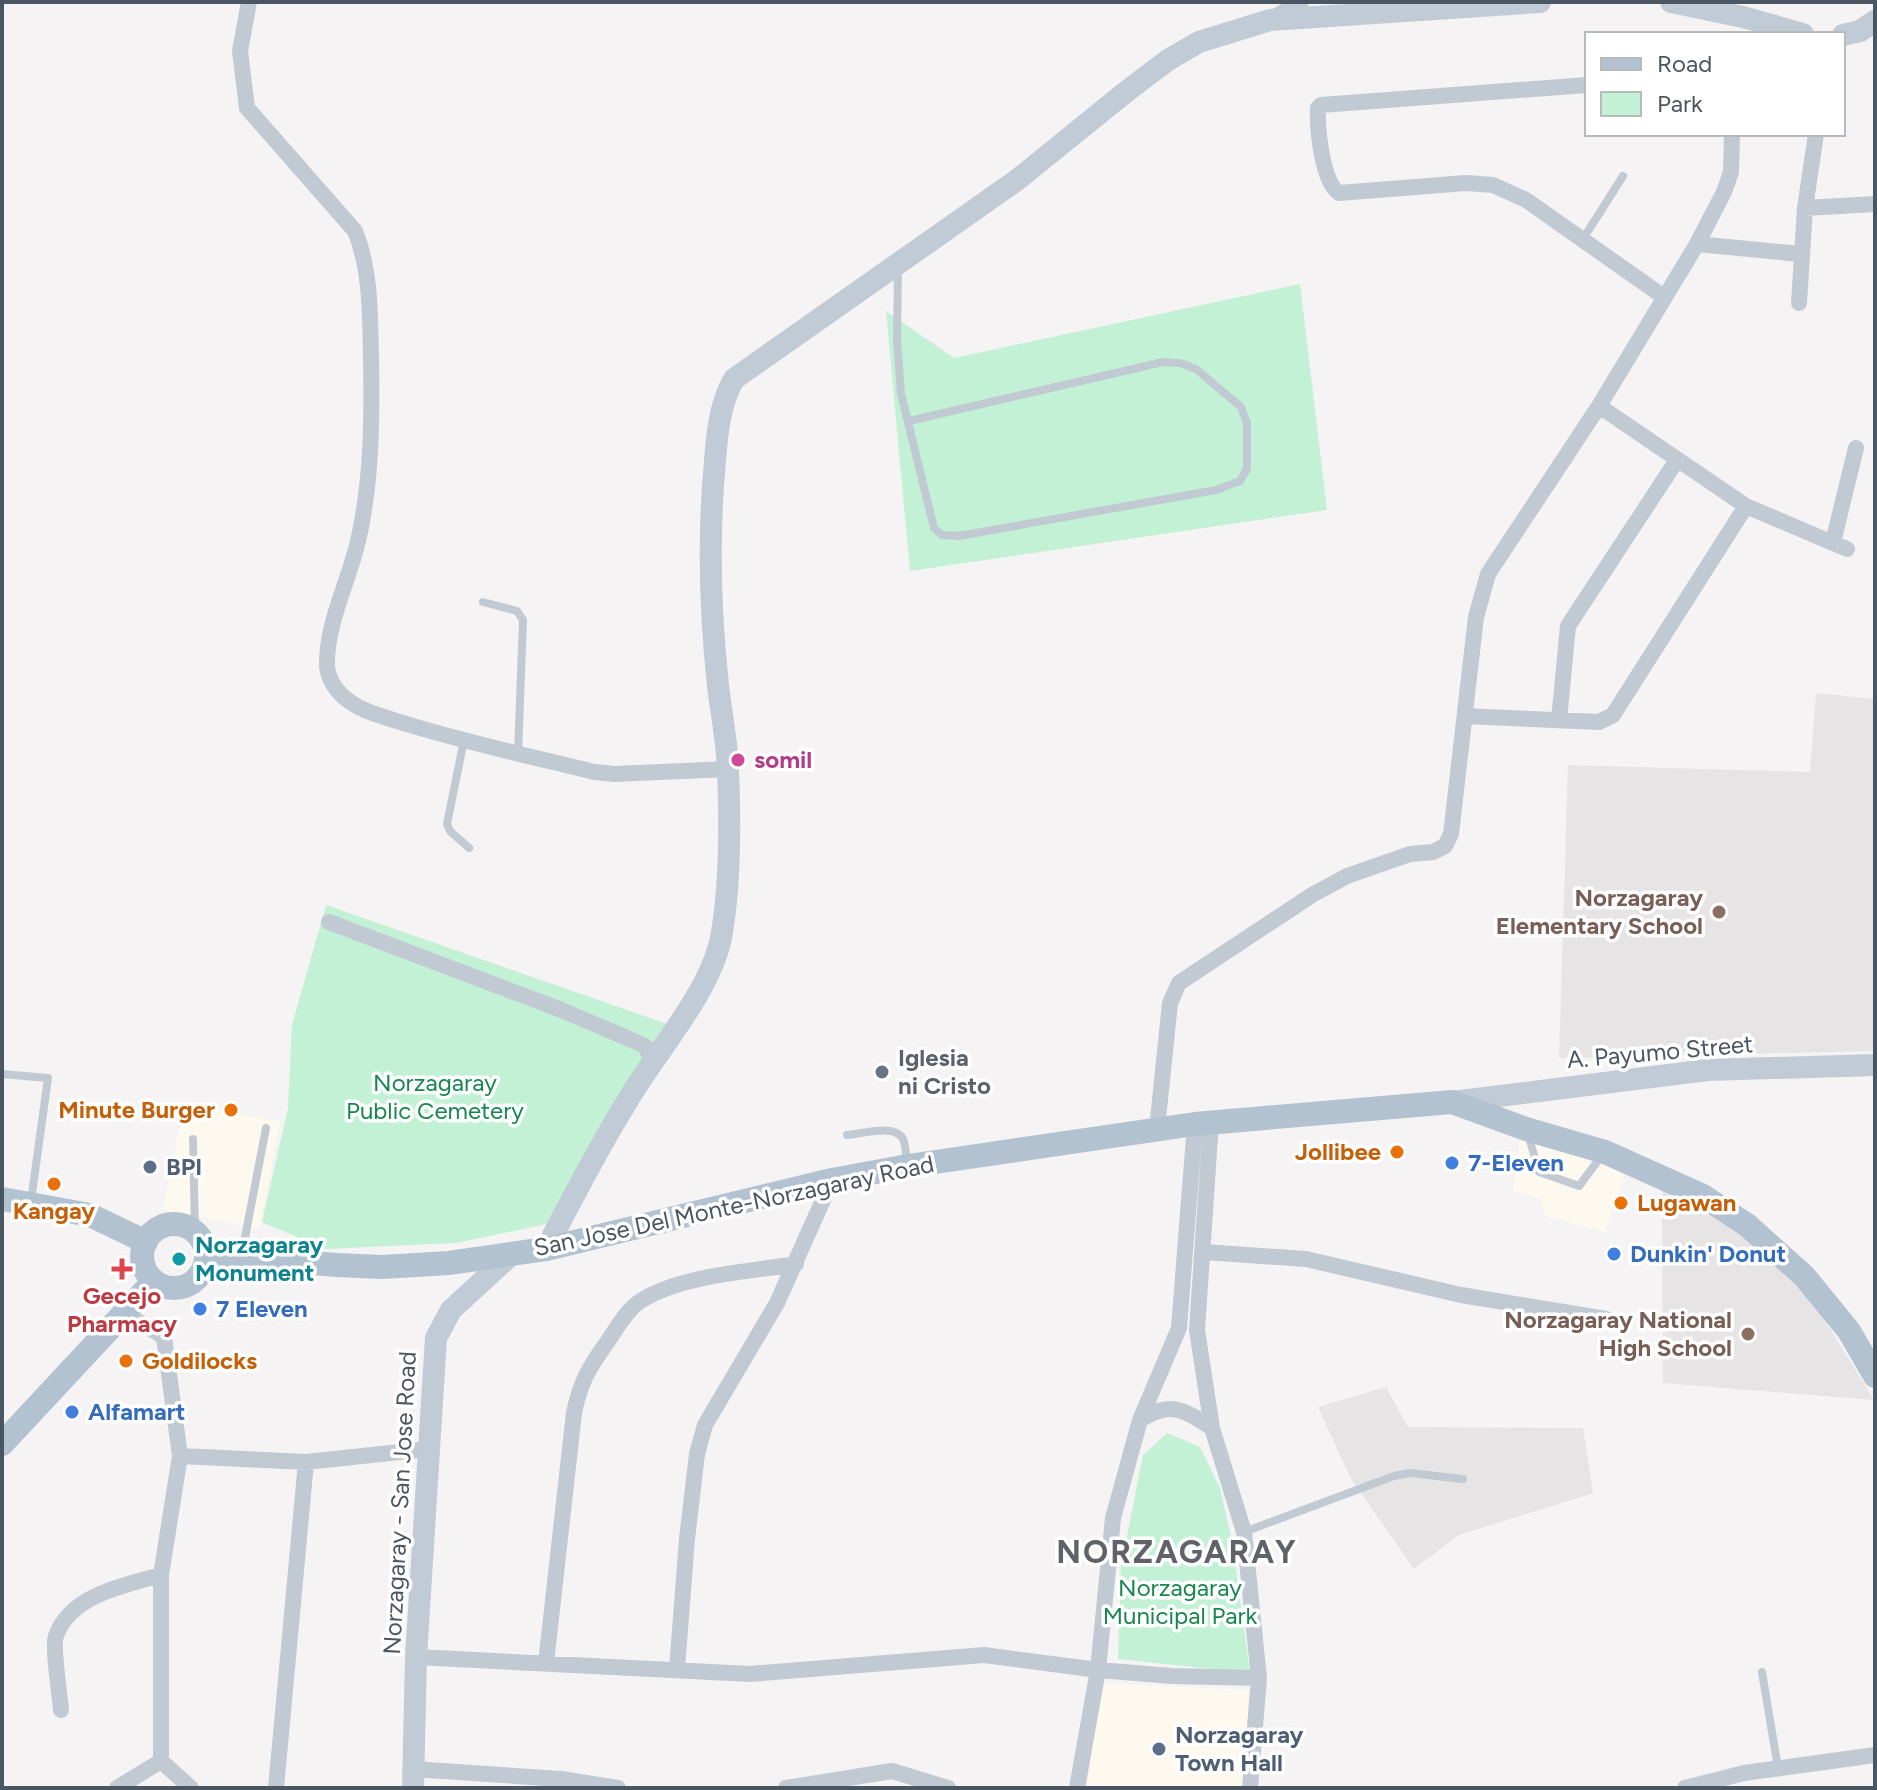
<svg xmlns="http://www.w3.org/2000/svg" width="1877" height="1790" font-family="Figtree,sans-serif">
<rect width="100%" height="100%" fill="#f5f3f3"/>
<path fill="#fdf9ef" d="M 184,1103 L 280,1122 L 259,1229 L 163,1210 Z
M 1521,1137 L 1627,1168 L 1605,1232 L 1546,1216 L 1540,1198 L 1512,1192 Z
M 1100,1683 L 1249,1690 L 1245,1788 L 1087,1788 Z"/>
<path fill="#e6e4e5" d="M 1816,693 L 1875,699 L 1875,1051 L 1559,1058 L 1568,765 L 1810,772 Z
M 1662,1190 L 1718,1209 L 1803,1285 L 1874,1400 L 1663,1383 Z
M 1386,1387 L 1408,1427 L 1583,1428 L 1593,1493 L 1459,1535 L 1414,1569 L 1351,1479 L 1318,1407 Z"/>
<path fill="#c3f1d5" d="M 1300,284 L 1327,510 L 910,571 L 886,311 L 954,358 Z
M 326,905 L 673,1026 L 552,1223 L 456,1243 L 325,1249 L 262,1222 L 288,1108 L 292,1025 Z
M 1167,1433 L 1200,1447 L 1220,1488 L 1233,1546 L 1250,1673 L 1118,1659 L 1121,1567 L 1143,1455 Z"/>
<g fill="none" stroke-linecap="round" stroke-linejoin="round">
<path stroke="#c1cad2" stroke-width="8" d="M 1583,239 L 1623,176
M 898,266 L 897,339 L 901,394 L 934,528 L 942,535 L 959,536 L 1216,490 L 1240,481 L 1247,469 L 1247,423 L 1241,407 L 1196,369 L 1180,363 L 1163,362 L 909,421
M 483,602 L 517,611 L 523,620 L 518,754
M 464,740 L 447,824 L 450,831 L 469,848
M 2,1074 L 48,1078 L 31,1201
M 1528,1134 L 1539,1172 L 1579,1186 L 1603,1154
M 847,1135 C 861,1134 895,1123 903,1139 C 906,1145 906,1157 907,1165
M 193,1139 L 195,1232
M 242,1253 L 266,1128
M 1244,1532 L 1394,1476 L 1410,1473 L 1463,1479
M 1762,1672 L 1778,1768"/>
<path stroke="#c1cad2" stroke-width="16" d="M 249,2 L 240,51 L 247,108 L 355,231 C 371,270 370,316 371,357 C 372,416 372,474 360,532 C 352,575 328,617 327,661 C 326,675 334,689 345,698 C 360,711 382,716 400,722 C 464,742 529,756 594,772 L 615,774 L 728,769
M 1275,17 L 1301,2
M 1587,85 L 1321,105 L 1318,108 C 1317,128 1322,182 1339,193 L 1466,183 L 1493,185 L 1526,200 L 1664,297
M 1805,208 L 1875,204
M 1697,244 L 1800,254
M 1799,303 L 1805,208 L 1816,134
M 1599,406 L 1746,506 L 1847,549
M 1833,542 L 1856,448
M 1465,716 L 1599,722 L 1613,715 L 1746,506
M 1559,720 L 1568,626 L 1677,460
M 329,922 L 559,1009 L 641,1044 L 646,1047 L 652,1063
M 1211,1122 L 1197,1330 L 1212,1428 L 1244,1532 L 1259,1678 L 1250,1788
M 1157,1129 L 1170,1003 L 1179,983 L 1312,895 L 1347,876 L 1410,854 L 1433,852 L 1445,846 L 1451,834 L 1476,617 L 1488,574 L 1599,406 L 1697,244 L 1724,192 L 1731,172 L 1732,134
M 1204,1252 L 1306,1259 L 1461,1295 L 1606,1319
M 123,1312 L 164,1337 L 180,1456 L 161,1575 L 161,1761 L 191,1788
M 1140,1420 C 1171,1400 1184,1410 1212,1428
M 180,1456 L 306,1462 L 428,1449
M 416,1657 L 750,1674 L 984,1655 L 1098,1670 L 1172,1676 L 1259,1678
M 546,1663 L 574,1413 C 580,1382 590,1366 608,1341 C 617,1328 626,1311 639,1302 C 679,1275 749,1272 796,1264
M 677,1669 L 687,1539 L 697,1454 L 705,1425 L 777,1303 L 832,1180
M 61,1710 C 60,1696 52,1646 56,1636 C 70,1595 125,1585 161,1575
M 412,1769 L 561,1779 L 618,1788
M 117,1788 L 161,1761
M 276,1788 L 306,1462
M 786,1788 L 892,1771 L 948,1788
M 1077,1788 L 1098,1670 L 1113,1518 L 1140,1420 L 1179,1328 L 1195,1124
M 1685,1788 L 1744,1773 L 1875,1755"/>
<path stroke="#c1cbd6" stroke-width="22" d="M 1671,2 L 1743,17 L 1803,34
M 1843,35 L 1860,31 L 1875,21
M 1452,1102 L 1708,1070 L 1875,1065
M 546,1249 C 573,1197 600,1145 631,1095 C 660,1047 714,987 722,932 C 730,884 730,818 728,769 C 727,740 721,713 718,685 C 710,611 708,535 715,461 C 717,433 720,403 734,379 L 1017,180 L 1127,91 L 1168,60 L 1199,42 L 1270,20 L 1540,2
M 413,1788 L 416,1657 L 436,1338 L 451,1310 L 513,1253"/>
<path stroke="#b3c2d1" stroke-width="24" d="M 2,1199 L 90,1215 L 146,1242
M142 1256a32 32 0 1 1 64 0a32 32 0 1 1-64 0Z
M 206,1251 L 241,1257 L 337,1265 L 382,1267 L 449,1263 L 546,1249 L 832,1180 L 908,1166 L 1195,1124 L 1452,1102 L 1526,1129 L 1605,1152 L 1703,1196 L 1747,1225 L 1804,1276 L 1849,1331 L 1875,1376
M 2,1444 L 154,1281"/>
</g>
<circle fill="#d1479c" stroke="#fff" stroke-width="3" cx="738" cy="760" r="8"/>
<g fill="#8d6e63" stroke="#fff" stroke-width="3">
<circle cx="1719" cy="912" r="8"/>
<circle cx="1748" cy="1334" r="8"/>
</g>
<circle fill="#6b7280" stroke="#fff" stroke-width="3" cx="882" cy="1072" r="8"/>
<g fill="#e8710a" stroke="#fff" stroke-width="3">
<circle cx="231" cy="1110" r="8"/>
<circle cx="1397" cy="1152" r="8"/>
<circle cx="54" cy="1184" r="8"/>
<circle cx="1621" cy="1203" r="8"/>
<circle cx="126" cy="1361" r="8"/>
</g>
<g fill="#3f7fe0" stroke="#fff" stroke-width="3">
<circle cx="1452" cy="1163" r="8"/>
<circle cx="1614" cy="1254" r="8"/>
<circle cx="200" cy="1309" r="8"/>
<circle cx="72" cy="1412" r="8"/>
</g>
<g fill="#5c6f8a" stroke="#fff" stroke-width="3">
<circle cx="150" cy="1167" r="8"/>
<circle cx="1159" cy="1749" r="8"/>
</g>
<circle fill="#0f9aa8" stroke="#fff" stroke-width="3" cx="179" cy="1259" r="8"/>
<path fill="#e0444e" stroke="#fff" stroke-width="3" d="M118 1257h8v8h8v8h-8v8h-8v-8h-8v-8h8z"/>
<g text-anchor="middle" stroke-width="7" stroke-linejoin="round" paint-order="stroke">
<g font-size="24" font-weight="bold" fill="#b23c85" stroke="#fff" text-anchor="start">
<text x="754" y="768">somil</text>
</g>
<g font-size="24" font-weight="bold" fill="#785e54" stroke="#fff" text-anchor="end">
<text x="1703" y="906">Norzagaray<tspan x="1703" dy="28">Elementary School</tspan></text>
<text x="1732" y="1328">Norzagaray National<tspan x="1732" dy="28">High School</tspan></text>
</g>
<g font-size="24" fill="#4a5661" stroke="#fff">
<text transform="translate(1660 1052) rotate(-5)" y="8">A. Payumo Street</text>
<text transform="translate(734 1206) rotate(-12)" y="8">San Jose Del Monte-Norzagaray Road</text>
<text transform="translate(400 1503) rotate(-87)" y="8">Norzagaray - San Jose Road</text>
</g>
<g font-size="24" font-weight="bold" fill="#5b616d" stroke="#fff" text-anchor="start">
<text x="898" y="1066">Iglesia<tspan x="898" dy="28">ni Cristo</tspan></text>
</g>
<g font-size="24" fill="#17864f" stroke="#fff">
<text x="435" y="1091">Norzagaray<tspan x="435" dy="28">Public Cemetery</tspan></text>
<text x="1180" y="1596">Norzagaray<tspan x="1180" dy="28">Municipal Park</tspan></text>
</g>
<g font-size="24" font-weight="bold" fill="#c56008" stroke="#fff" text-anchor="end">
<text x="215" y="1118">Minute Burger</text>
<text x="1381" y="1160">Jollibee</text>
<text x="1637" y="1211" text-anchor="start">Lugawan</text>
<text x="54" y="1219" text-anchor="middle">Kangay</text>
<text x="142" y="1369" text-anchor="start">Goldilocks</text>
</g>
<g font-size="24" font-weight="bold" fill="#366cbe" stroke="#fff" text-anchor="start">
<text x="1468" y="1171">7-Eleven</text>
<text x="1630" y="1262">Dunkin' Donut</text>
<text x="216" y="1317">7 Eleven</text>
<text x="88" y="1420">Alfamart</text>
</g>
<g font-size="24" font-weight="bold" fill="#4e5e75" stroke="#fff" text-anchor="start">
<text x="166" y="1175">BPI</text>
<text x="1175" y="1743">Norzagaray<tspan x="1175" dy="28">Town Hall</tspan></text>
</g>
<g font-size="24" font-weight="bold" fill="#0d838f" stroke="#fff" text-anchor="start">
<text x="195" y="1253">Norzagaray<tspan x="195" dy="28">Monument</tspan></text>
</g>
<g font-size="24" font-weight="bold" fill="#be3a42" stroke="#fff">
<text x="122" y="1304">Gecejo<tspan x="122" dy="28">Pharmacy</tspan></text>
</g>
<g font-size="32" font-weight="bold" letter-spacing="2" fill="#5f6368" stroke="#fff">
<text x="1177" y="1563">NORZAGARAY</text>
</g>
</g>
<rect width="1877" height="1790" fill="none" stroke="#4a5661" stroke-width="8"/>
<rect x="1585" y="32" width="260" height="104" fill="#ffffff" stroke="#b7bbc0" stroke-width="2"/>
<rect x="1601" y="58" width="40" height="12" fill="#b3c2d1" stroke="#b7bbc0" stroke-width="2"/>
<text x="1657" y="72" font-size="24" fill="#4a5661">Road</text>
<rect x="1601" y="92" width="40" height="24" fill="#c3f1d5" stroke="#b7bbc0" stroke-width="2"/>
<text x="1657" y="112" font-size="24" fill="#4a5661">Park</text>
</svg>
